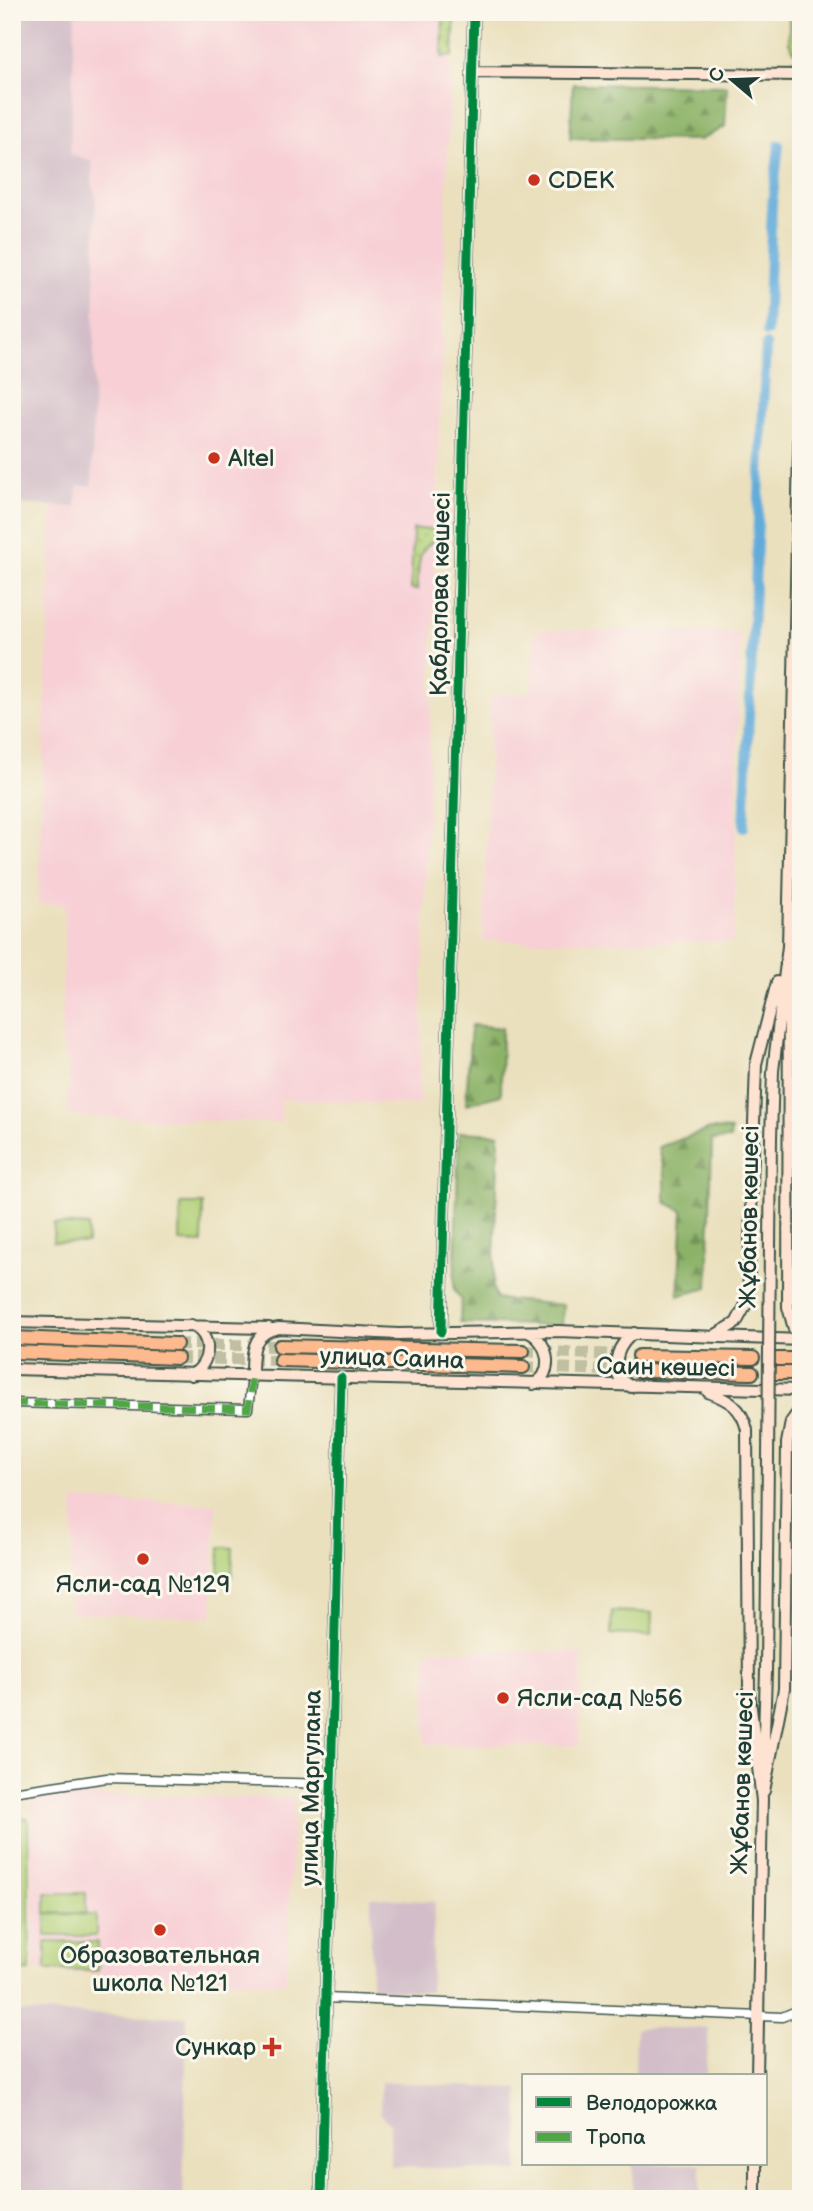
<svg xmlns="http://www.w3.org/2000/svg" width="813" height="2211" font-family="'Balsamiq Sans',sans-serif">
<defs>
<pattern id="grass-dots" width="8" height="8" patternUnits="userSpaceOnUse" patternTransform="scale(1.75)"><rect width="8" height="8" fill="#b1d077"/><path d="M2 2h.1M6 6h.1" fill="none" stroke="#8faa62" stroke-width="1.8" stroke-linecap="round"/></pattern>
<pattern id="forest-firs" width="22" height="20" patternUnits="userSpaceOnUse" patternTransform="scale(1.75)"><rect width="22" height="20" fill="#8cb268"/><path d="M5 1l3.5 6h-7zM16 11l3.5 6h-7z" fill="#729256"/></pattern>
</defs>
<rect width="100%" height="100%" fill="#fbf7ec"/>
<filter id="ink" filterUnits="userSpaceOnUse"><feTurbulence type="fractalNoise" baseFrequency=".0143" numOctaves="2"/><feDisplacementMap in="SourceGraphic" scale="14" xChannelSelector="R" yChannelSelector="G"/><feConvolveMatrix kernelMatrix="1 2 1 2 8 2 1 2 1" color-interpolation-filters="sRGB"/></filter>
<filter id="wash" filterUnits="userSpaceOnUse"><feTurbulence type="fractalNoise" baseFrequency=".00686" numOctaves="4" result="noise"/><feDisplacementMap in="SourceGraphic" scale="28" xChannelSelector="R" yChannelSelector="G"/><feGaussianBlur stdDeviation="1.57" result="paint"/><feColorMatrix in="noise" values="0 0 0 0 0 0 0 0 0 0 0 0 0 0 0 0 0 1.4 0 .05"/><feComposite in="paint" operator="in"/></filter>
<g filter="url(#wash)">
<rect width="100%" height="100%" fill="#eae0bd"/>
<path fill="#f7cfd5" d="M 75,12 L 452,12 L 419,1105 L 282,1099 L 281,1123 L 68,1116 L 69,1067 L 61,1044 L 65,904 L 38,904 L 52,506 L 76,507 L 77,486 L 92,486 L 96,196 L 92,185 L 92,161 L 70,155 Z
M 535,630 L 740,632 L 734,942 L 483,941 L 491,694 L 531,694 Z
M 74,1500 L 216,1504 L 212,1617 L 70,1613 Z
M 427,1650 L 581,1652 L 579,1746 L 425,1744 Z
M 31,1795 L 294,1798 L 286,1983 L 34,1971 Z"/>
<path fill="#d2bdc8" d="M 12,12 L 75,12 L 70,154 L 92,161 L 92,185 L 96,196 L 92,486 L 77,486 L 76,507 L 12,504 Z
M 371,1897 L 435,1902 L 430,1992 L 371,1988 Z
M 12,2012 L 187,2017 L 183,2199 L 12,2199 Z
M 636,2028 L 709,2028 L 706,2076 L 635,2076 Z
M 381,2082 L 519,2089 L 518,2172 L 390,2166 L 390,2123 L 380,2112 Z
M 633,2164 L 701,2164 L 700,2193 L 632,2195 Z"/>
<path fill="url(#grass-dots)" stroke="#688656" stroke-width="2" d="M 443,12 L 455,12 L 453,56 L 442,57 Z
M 789,12 L 800,12 L 799,53 L 795,53 L 789,42 Z
M 413,529 L 443,530 L 443,538 C 414,546 420,563 417,590 L 411,589 Z"/>
<path fill="url(#forest-firs)" stroke="#56784e" stroke-width="2" d="M 573,84 L 727,86 L 725,127 L 700,140 L 570,138 Z
M 471,1025 L 502,1028 L 501,1095 L 466,1104 Z
M 710,1129 L 731,1130 L 730,1139 L 712,1140 L 708,1288 L 678,1296 L 683,1211 L 665,1202 L 665,1176 L 659,1147 Z
M 459,1132 L 499,1134 L 493,1288 L 497,1299 L 563,1305 L 562,1326 L 460,1323 L 461,1299 L 454,1290 Z"/>
<path fill="#b1d077" stroke="#688656" stroke-width="2" d="M 181,1204 L 203,1204 L 202,1243 L 180,1242 Z
M 54,1224 L 88,1226 L 87,1243 L 53,1242 Z
M 220,1547 L 233,1548 L 232,1576 L 219,1575 Z
M 612,1611 L 652,1613 L 651,1636 L 611,1634 Z
M 28,1818 L 30,1971 L 12,1972 L 12,1819 Z
M 46,1893 L 86,1893 L 86,1913 L 46,1913 Z
M 46,1914 L 96,1915 L 96,1936 L 46,1936 Z
M 46,1942 L 98,1942 L 98,1971 L 46,1970 Z"/>
<g fill="none" stroke-linecap="round" stroke-linejoin="round">
<path stroke="#62acda" stroke-width="10" d="M 767,332 L 772,205 L 779,145
M 744,827 L 766,345"/>
</g>
</g>
<g filter="url(#ink)">
<g fill="none" stroke-linecap="round" stroke-linejoin="round">
<path stroke="#c1bfa2" stroke-width="12" stroke-dasharray="12 6" stroke-linecap="butt" d="M 176,1344 L 280,1346
M 523,1351 L 639,1356
M 177,1358 L 280,1360
M 523,1367 L 638,1371"/>
<g stroke="#3d5549" stroke-width="11">
<path id="street" d="M 789,1163 L 801,1163
M 12,1403 L 248,1409 L 252,1376
M 12,1792 L 107,1778 L 330,1784
M 325,1998 L 782,2017 L 801,2009"/>
</g>
<g stroke="#3d5549" stroke-width="14">
<path id="secondary" d="M 473,72 L 801,75
M 789,969 L 788,1307 L 794,1329 L 801,1337
M 771,1138 L 773,1071 L 788,946 L 801,359
M 12,1322 L 269,1328
M 441,1332 L 474,12
M 530,1333 C 549,1342 555,1375 533,1384
M 717,1334 L 736,1323 L 748,1301 L 756,1064 L 777,982
M 12,1369 L 801,1390
M 191,1375 C 211,1364 214,1336 191,1325
M 252,1376 C 252,1352 252,1332 279,1328 L 398,1334 L 558,1331 L 801,1340
M 631,1387 L 620,1379 C 612,1362 618,1344 634,1333
M 708,1392 C 729,1400 742,1407 747,1430 L 749,1691 L 762,1801
M 763,1767 L 766,1671
M 764,1791 L 784,1689 L 787,1443 L 791,1422 L 801,1408
M 757,2076 L 762,1797
M 321,2199 L 341,1378
M 755,2199 L 755,2164"/>
</g>
<g stroke="#3d5549" stroke-width="16">
<path id="primary" d="M 12,1338 L 176,1344
M 280,1346 L 523,1351
M 12,1352 L 177,1358
M 639,1356 L 753,1358
M 777,1359 L 801,1359
M 280,1360 L 523,1367
M 638,1371 L 752,1373
M 776,1373 L 801,1373"/>
</g>
<use href="#street" stroke="#fff" stroke-width="8"/>
<use href="#secondary" stroke="#fee3d2" stroke-width="10"/>
<use href="#primary" stroke="#fcba8e" stroke-width="12"/>
<g stroke="#3d5549" stroke-width="14" stroke-linecap="butt">
<path id="secondary-bridge" d="M 766,1671 L 771,1138"/>
</g>
<use href="#secondary-bridge" stroke="#fee3d2" stroke-width="10"/>
<path stroke="#4fa644" stroke-width="7" stroke-dasharray="14 7" stroke-linecap="butt" d="M 12,1403 L 248,1409 L 252,1376"/>
<g stroke="#fbf7ec" stroke-width="13">
<path id="cycleway" d="M 441,1332 L 474,12
M 321,2199 L 341,1378"/>
</g>
<use href="#cycleway" stroke="#00873e" stroke-width="9"/>
</g>
</g>
<g fill="#c8321e" stroke="#fbf7ec" stroke-width="2.5">
<circle cx="534" cy="180" r="7"/>
<circle cx="214" cy="458" r="7"/>
<circle cx="143" cy="1559" r="7"/>
<circle cx="503" cy="1698" r="7"/>
<circle cx="160" cy="1930" r="7"/>
<path d="M268.5 2036.5h7v7h7v7h-7v7h-7v-7h-7v-7h7z"/>
</g>
<g text-anchor="middle" stroke-width="6" stroke-linejoin="round" paint-order="stroke">
<g font-size="24" fill="#1f3d34" stroke="#fbf7ec" text-anchor="start">
<text x="548" y="188">CDEK</text>
<text x="228" y="466">Altel</text>
<text x="143" y="1592" text-anchor="middle">Ясли-сад №129</text>
<text x="517" y="1706">Ясли-сад №56</text>
<text x="160" y="1963" text-anchor="middle">Образовательная<tspan x="160" dy="28">школа №121</tspan></text>
<text x="256" y="2055" text-anchor="end">Сункар</text>
</g>
<g font-size="24" fill="#1f3d34" stroke="#fbf7ec">
<text transform="translate(440 594) rotate(-89)" y="8">Қабдолова көшесі</text>
<text transform="translate(749 1217) rotate(-89)" y="8">Жұбанов көшесі</text>
<text transform="translate(392 1358) rotate(2)" y="8">улица Саина</text>
<text transform="translate(666 1367) rotate(1)" y="8">Саин көшесі</text>
<text transform="translate(742 1783) rotate(-88)" y="8">Жұбанов көшесі</text>
<text transform="translate(311 1788) rotate(-89)" y="8">улица Маргулана</text>
</g>
</g>
<rect width="813" height="2211" fill="none" stroke="#fbf7ec" stroke-width="42"/>
<rect x="522" y="2074" width="245" height="91" fill="#fbf7ec" stroke="#a3ada2" stroke-width="2"/>
<rect x="536" y="2097" width="35" height="10" fill="#00873e" stroke="#a3ada2" stroke-width="2"/>
<text x="586" y="2110" font-size="21" fill="#1f3d34">Велодорожка</text>
<rect x="536" y="2132" width="35" height="10" fill="#4fa644" stroke="#a3ada2" stroke-width="2"/>
<text x="586" y="2144" font-size="21" fill="#1f3d34">Тропа</text>
<g transform="translate(732 80) rotate(289)" stroke="#fbf7ec" stroke-width="5" paint-order="stroke">
<path d="M0-5L12 26L0 18L-12 26Z" fill="#1f3d34"/>
<text y="-10" font-size="19" font-weight="bold" text-anchor="middle" fill="#1f3d34">С</text>
</g>
</svg>
